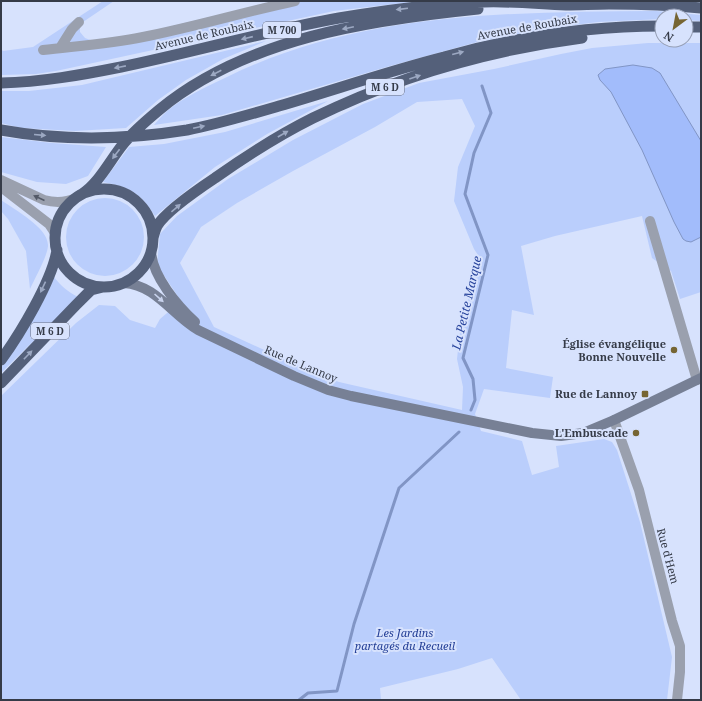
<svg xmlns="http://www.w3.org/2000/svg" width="702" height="701" font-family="'Noto Serif',serif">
<rect width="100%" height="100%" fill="#d7e2fd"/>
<path fill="#bacefc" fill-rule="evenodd" d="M 103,1 L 114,1 L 83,22 L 80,28 L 80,32 L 85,38 L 93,41 L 122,38 L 277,1 L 421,1 L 334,11 L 56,71 L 36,74 L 1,75 L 1,49 L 3,51 L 33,47 Z
M 656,11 L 701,15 L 701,21 L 686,20 L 686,16 L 662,16 L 662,19 L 598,22 L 550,28 L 481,41 L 390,66 L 222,115 L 154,125 C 158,120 162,116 167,111 C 182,98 208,86 227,77 C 359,12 511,12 656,11 Z
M 266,41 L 223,59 L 186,80 L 158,100 L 126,128 L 75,131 L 21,128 L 1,123 L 1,91 L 29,91 L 82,85 Z
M 648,43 L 701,43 L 701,292 L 680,299 L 671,271 L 652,258 L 642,216 L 555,236 L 521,246 L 534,315 L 512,310 L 506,368 L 553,377 L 550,398 L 484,389 L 475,414 L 481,431 L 522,441 L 532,475 L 559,467 L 556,446 L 604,439 L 612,442 L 617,450 L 640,522 L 672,657 L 667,700 L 521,700 L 492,658 L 458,669 L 380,688 L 381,700 L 1,700 L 1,396 L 76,323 L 99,305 L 115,306 L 130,320 L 155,328 L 160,319 L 181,301 L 157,265 L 160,234 L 177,216 L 228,179 L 293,140 L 363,104 L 419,83 L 494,69 L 561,54 L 592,48 ZM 462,99 L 475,126 L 458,167 L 454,201 L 474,249 L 478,255 L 475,283 L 467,302 L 460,332 L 457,359 L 463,387 L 462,410 L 339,382 L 312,372 L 214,327 L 180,263 L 201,227 L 237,203 L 293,171 L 375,127 L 417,102 Z
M 328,101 L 267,134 L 215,167 L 155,216 C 141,193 129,187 103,182 L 129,147 L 164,144 L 225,132 Z
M 1,137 L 52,143 L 106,147 L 88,176 L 66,184 L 37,182 L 1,172 Z
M66 237a39 39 0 1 1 78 0a39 39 0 1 1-78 0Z
M 1,200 C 15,210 49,228 48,246 C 47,257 35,278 30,289 L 26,251 L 8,219 L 1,211 Z
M 54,277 C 61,286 68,292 78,297 L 1,373 L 1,368 C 21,339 40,310 54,277 Z"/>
<path fill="#a2bcfb" stroke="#8195c5" d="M 633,65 L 652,68 L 660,73 L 701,141 L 701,237 L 691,242 L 686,241 L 683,239 L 674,222 L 642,150 L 611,92 L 600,80 L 598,75 L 605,69 Z"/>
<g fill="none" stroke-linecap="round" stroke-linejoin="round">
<path stroke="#8195c5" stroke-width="3" d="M 471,410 L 475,400 L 473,379 L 463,358 L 488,255 L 465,194 L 474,153 L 491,113 L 482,86
M 299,700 L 308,693 L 337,691 L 354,624 L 399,488 L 459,432"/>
<path stroke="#9aa0ae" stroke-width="10" d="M 60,48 L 72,29 L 79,22
M 43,50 C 77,46 110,44 143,37 C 194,27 244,12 295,1
M 650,221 L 697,380"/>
<path stroke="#9aa0ae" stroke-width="10" d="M 1,180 L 44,200 C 55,203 65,203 76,198
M 1,187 L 49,224 L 55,233
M 614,420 L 639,490 L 672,621 L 680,646 L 680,672 L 677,700"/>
<path stroke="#778095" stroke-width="10" d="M 151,252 C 153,277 177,305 195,322
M 124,283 C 156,285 172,315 198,330 L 294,376 L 328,390 L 351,396 L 532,433 L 561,436 L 583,433 L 614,420 L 701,378"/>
<path stroke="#54607a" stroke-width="11" d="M 686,27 L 701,27
M 1,83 C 42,82 81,75 121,67 C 194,52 266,31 339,18 C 387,10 436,3 484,2 C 512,1 539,4 566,5 C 580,5 594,4 609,4 C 639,4 670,5 701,8
M 1,130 C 62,141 125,140 187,130 C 218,124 248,115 279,106 C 334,90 389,71 444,57 C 515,37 588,26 662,26
M55 238a49 49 0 1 1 98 0a49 49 0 1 1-98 0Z
M 82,194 C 100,182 110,160 124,143 C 134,131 147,120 159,110 C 246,38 370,20 478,9
M 153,238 C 154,234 155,230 157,226 C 166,211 200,188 215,178 C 246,156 279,135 313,118 C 397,77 489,50 582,38
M 1,360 C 20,334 52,281 57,250
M 1,383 L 76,305 L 91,290 L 103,287"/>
</g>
<defs><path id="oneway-solid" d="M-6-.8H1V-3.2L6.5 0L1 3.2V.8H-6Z"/></defs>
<g fill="#9ca8c2">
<use href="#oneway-solid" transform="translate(402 9) rotate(173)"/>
<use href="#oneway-solid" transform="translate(348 28) rotate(168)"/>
<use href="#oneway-solid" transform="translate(247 38) rotate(167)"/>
<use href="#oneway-solid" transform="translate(458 53) rotate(-14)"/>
<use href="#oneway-solid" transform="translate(120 67) rotate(169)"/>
<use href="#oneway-solid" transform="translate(216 73) rotate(153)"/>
<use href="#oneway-solid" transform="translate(415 77) rotate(-19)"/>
<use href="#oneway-solid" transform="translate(199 127) rotate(-12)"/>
<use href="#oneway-solid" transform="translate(283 134) rotate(-30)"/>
<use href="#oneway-solid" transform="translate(40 135) rotate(5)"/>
<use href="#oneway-solid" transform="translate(116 154) rotate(127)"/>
<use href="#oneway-solid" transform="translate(176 208) rotate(-40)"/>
<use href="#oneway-solid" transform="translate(43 287) rotate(115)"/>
<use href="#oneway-solid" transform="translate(28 355) rotate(-46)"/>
</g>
<use fill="#535967" href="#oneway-solid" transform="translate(39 198) rotate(-156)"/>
<use fill="#c9d3ed" href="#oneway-solid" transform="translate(159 298) rotate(42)"/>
<g fill="#766533" stroke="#d7e2fd" stroke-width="1.5">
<circle cx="674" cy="350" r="4"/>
<rect x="641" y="390" width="8" height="8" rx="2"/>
<circle cx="636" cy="433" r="4"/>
</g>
<g text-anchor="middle" stroke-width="4" stroke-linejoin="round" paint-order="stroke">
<g fill="#d7e2fd" stroke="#666d7e" stroke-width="1">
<rect x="263" y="22" width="38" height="16" rx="3"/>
<rect x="366" y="79" width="38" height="16" rx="3"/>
<rect x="31" y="323" width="38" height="16" rx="3"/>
</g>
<g font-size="10" font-weight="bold" fill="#353b48">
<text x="282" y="34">M 700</text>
<text x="385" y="91">M 6 D</text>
<text x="50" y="335">M 6 D</text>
</g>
<g font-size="11" fill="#353b48" stroke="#d7e2fd">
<text transform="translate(527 27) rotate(-10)" y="4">Avenue de Roubaix</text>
<text transform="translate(204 35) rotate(-13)" y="4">Avenue de Roubaix</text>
<text transform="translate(301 364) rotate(23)" y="4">Rue de Lannoy</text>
<text transform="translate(668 556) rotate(75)" y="4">Rue d'Hem</text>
</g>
<g font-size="11" font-weight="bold" fill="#353b48" stroke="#d7e2fd" text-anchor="end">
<text x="666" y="348">Église évangélique<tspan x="666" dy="13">Bonne Nouvelle</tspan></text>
<text x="637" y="398">Rue de Lannoy</text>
<text x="628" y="437">L'Embuscade</text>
</g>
<g font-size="11" font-style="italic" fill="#233e96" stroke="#d7e2fd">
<text x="405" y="637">Les Jardins<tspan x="405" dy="13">partagés du Recueil</tspan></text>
</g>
<g font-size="12" font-style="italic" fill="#29459d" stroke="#d7e2fd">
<text transform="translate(467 303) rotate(-77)" y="4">La Petite Marque</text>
</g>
</g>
<rect width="702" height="701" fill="none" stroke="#353b48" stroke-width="4"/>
<g transform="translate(674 28) rotate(212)"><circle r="19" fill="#d7e2fd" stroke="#969fb5"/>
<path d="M0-3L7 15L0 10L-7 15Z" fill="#766533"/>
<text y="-6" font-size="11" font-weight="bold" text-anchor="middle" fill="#353b48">N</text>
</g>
</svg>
